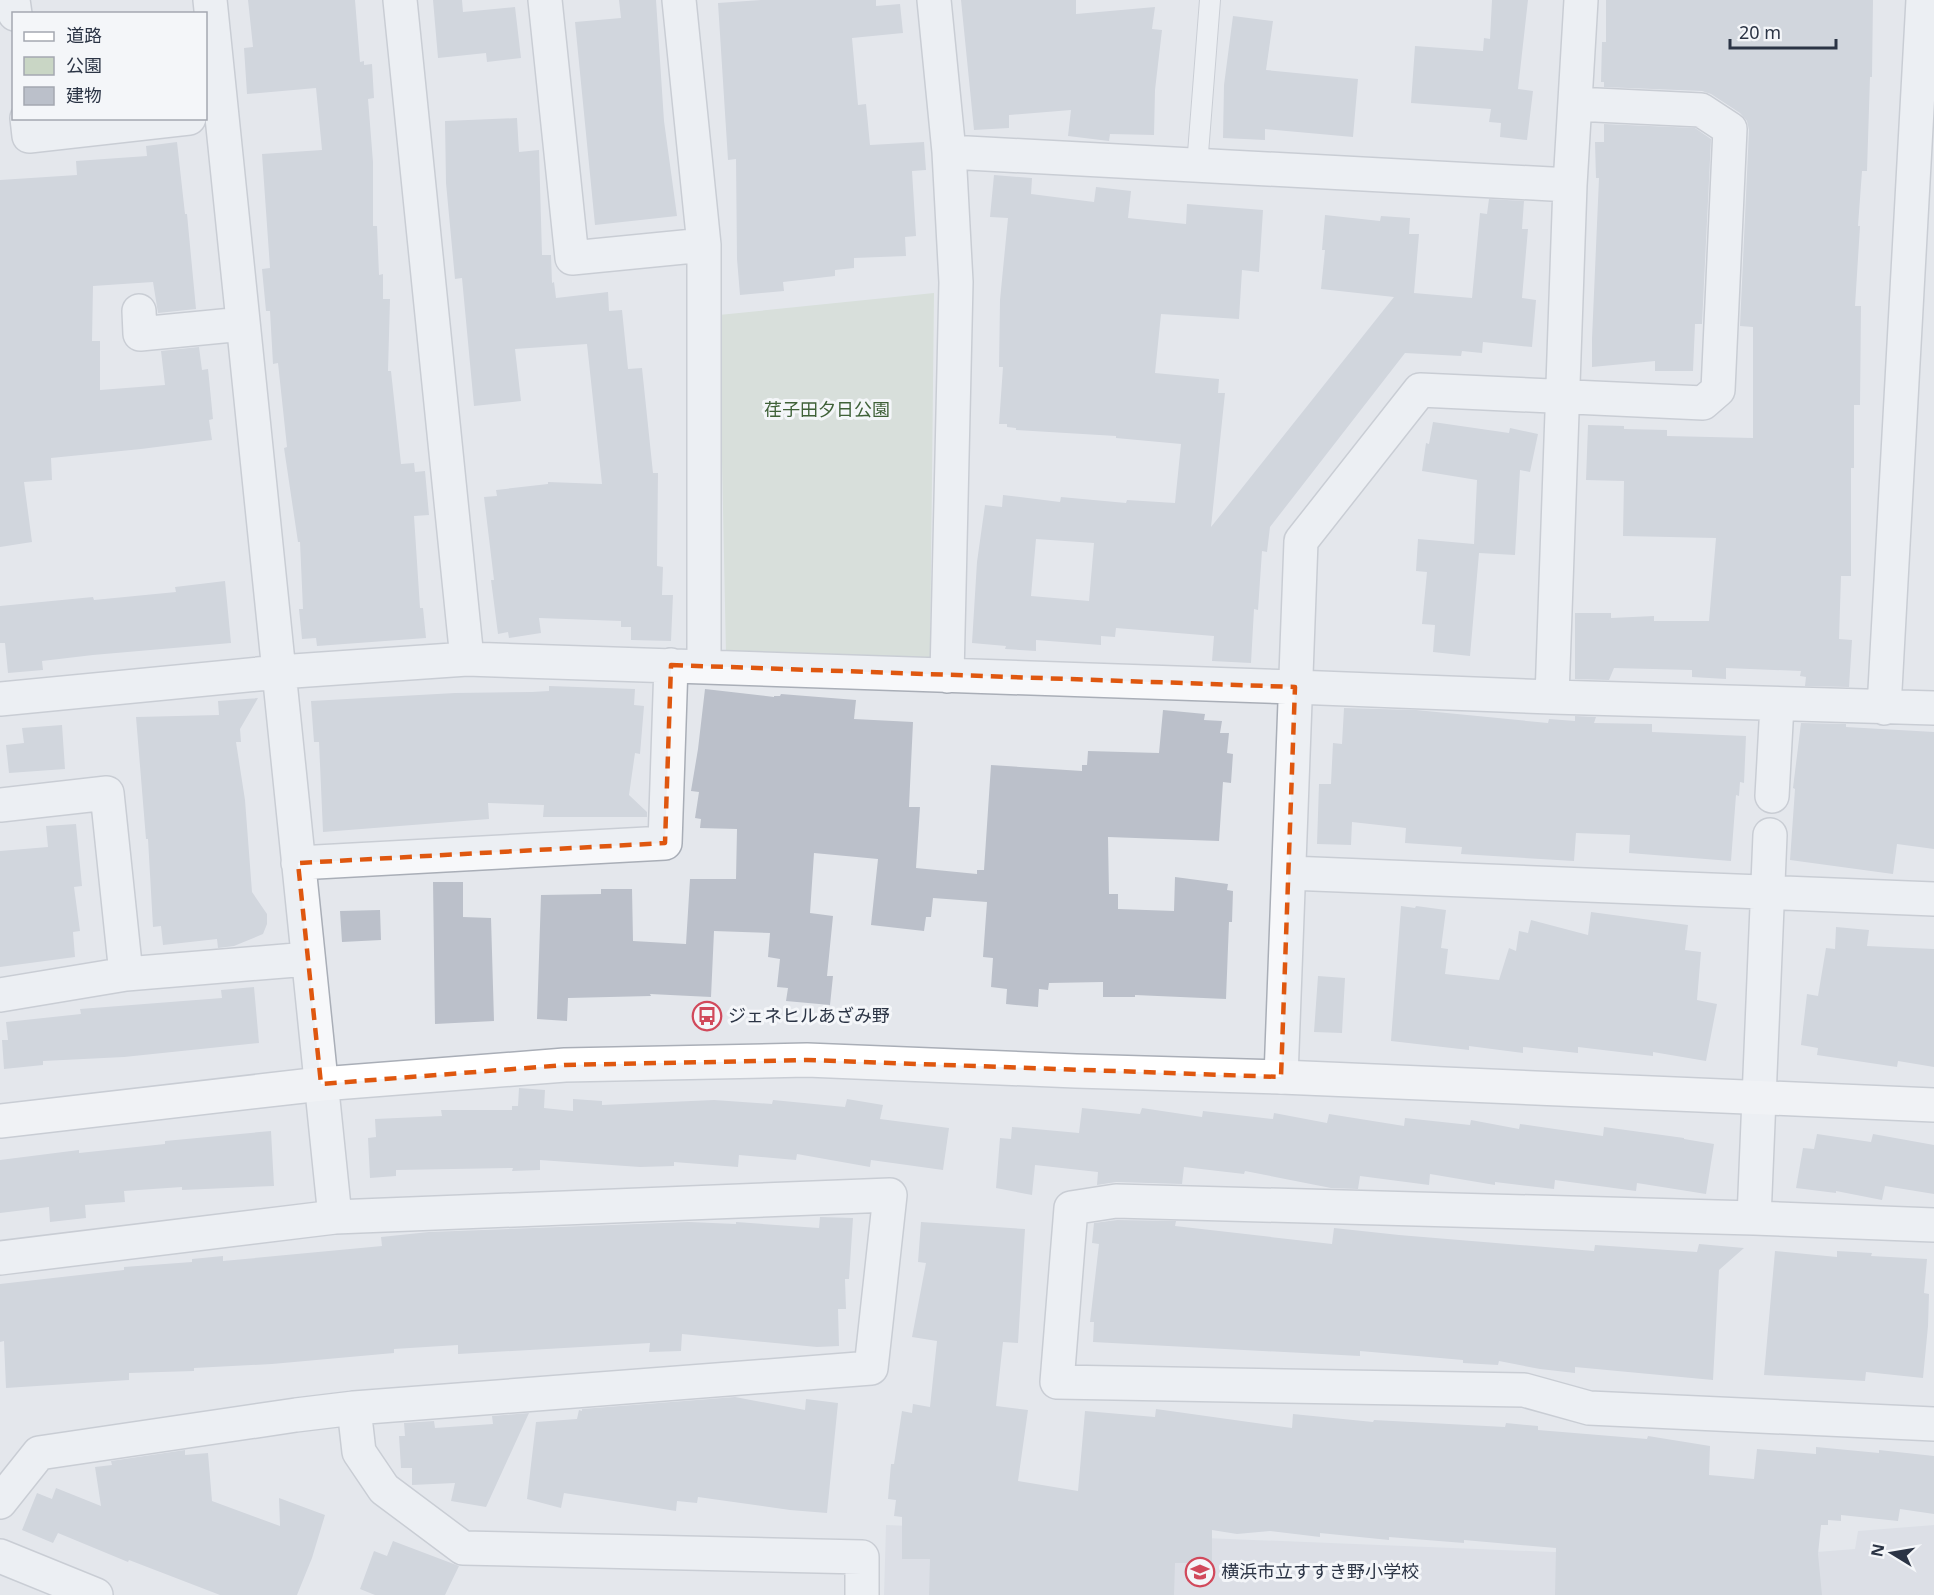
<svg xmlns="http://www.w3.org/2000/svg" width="1934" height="1595" font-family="'Noto Sans','Noto Sans JP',sans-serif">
<rect width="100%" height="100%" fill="#e4e7ec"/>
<path fill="#d2d6de" d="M 886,1525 L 1725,1559 L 1855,1549 L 1858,1531 L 1934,1525 L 1934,1595 L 884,1595 Z"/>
<path fill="#c9d6c5" d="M 934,293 L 930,663 L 726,654 L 719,315 Z"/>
<path fill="#bbc0ca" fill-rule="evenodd" d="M 248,0 L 355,0 L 360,62 L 364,61 L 364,65 L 372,64 L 374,98 L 368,99 L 373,162 L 373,226 L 377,226 L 379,275 L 383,274 L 383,299 L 390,299 L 388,371 L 391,371 L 401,464 L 414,463 L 415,472 L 425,471 L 429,515 L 414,516 L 420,608 L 423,608 L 426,638 L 317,646 L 316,638 L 302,639 L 299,609 L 303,609 L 300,542 L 298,542 L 284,448 L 287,447 L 278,363 L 273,364 L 270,311 L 266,311 L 262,269 L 270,268 L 262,154 L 322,150 L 316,88 L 247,94 L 244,48 L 253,47 Z
M 433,0 L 462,0 L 463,12 L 515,7 L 521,58 L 487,62 L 486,53 L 438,58 Z
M 619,0 L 656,0 L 664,121 L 677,216 L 595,225 L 575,22 L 621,18 Z
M 761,0 L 876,0 L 876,6 L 900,4 L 903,33 L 852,38 L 858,105 L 866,104 L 870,145 L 924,142 L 926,170 L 912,171 L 916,236 L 905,237 L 906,256 L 854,258 L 854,268 L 835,270 L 835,276 L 783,282 L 784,291 L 740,295 L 737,259 L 736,159 L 728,160 L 718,3 Z
M 961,0 L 1076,0 L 1076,14 L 1155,7 L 1152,29 L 1162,30 L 1155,90 L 1154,135 L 1110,134 L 1109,141 L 1068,136 L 1071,110 L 1009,115 L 1009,128 L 974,130 Z
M 1492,0 L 1528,0 L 1518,89 L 1533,91 L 1527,140 L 1500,137 L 1501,123 L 1489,122 L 1491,109 L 1411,103 L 1415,46 L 1483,51 L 1484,38 L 1490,39 Z
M 1606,0 L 1873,0 L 1872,77 L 1870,77 L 1867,171 L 1862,171 L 1858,226 L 1860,226 L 1855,306 L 1861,306 L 1860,405 L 1854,405 L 1854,468 L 1851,468 L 1851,576 L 1841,576 L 1839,639 L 1852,640 L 1849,687 L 1805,686 L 1806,677 L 1800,676 L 1801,671 L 1726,668 L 1726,679 L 1692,677 L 1692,670 L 1614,668 L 1609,680 L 1575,679 L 1575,613 L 1611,613 L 1611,618 L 1654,616 L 1654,621 L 1709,621 L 1716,538 L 1623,536 L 1624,481 L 1586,480 L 1588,425 L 1624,426 L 1624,429 L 1667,430 L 1667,436 L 1753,438 L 1753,327 L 1740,326 L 1749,130 L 1747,121 L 1740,113 L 1711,94 L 1702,91 L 1604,87 L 1604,82 L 1601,82 L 1602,42 L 1606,42 Z
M 1233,16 L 1273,21 L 1266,70 L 1358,79 L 1353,137 L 1265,129 L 1265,140 L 1223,138 L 1224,85 Z
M 517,118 L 519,152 L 539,150 L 542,255 L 551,255 L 552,283 L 554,282 L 556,298 L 608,292 L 609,311 L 622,310 L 628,369 L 642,368 L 653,473 L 658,473 L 657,566 L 663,567 L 662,595 L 673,595 L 671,641 L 631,640 L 631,627 L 621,627 L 621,621 L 539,618 L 541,633 L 509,638 L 508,632 L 498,634 L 491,580 L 494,580 L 484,497 L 497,496 L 496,490 L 548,484 L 548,482 L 602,484 L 587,344 L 515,349 L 521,401 L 474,406 L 462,278 L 455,279 L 446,183 L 445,121 Z
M 1604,124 L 1695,128 L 1711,139 L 1702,324 L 1695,324 L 1693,371 L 1655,371 L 1655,361 L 1592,367 L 1592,339 L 1599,178 L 1596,178 L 1595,142 L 1604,142 Z
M 177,142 L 185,214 L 187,214 L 196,309 L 158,313 L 153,282 L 93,286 L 92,341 L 100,341 L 100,390 L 165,385 L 161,351 L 199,347 L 202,370 L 208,369 L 213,419 L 209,420 L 212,440 L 141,449 L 51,458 L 52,480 L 24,482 L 32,542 L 0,547 L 0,180 L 77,175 L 76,161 L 147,156 L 146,146 Z
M 994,175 L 1032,178 L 1031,194 L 1094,202 L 1096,187 L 1131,191 L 1128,218 L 1186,224 L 1187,204 L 1263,210 L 1259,272 L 1242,270 L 1239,319 L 1161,314 L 1155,373 L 1219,379 L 1218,393 L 1225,393 L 1211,527 L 1394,297 L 1321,289 L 1325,250 L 1322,250 L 1325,215 L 1380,221 L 1381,216 L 1410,218 L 1409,234 L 1419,234 L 1414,293 L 1472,298 L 1480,213 L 1487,214 L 1489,199 L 1524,201 L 1522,229 L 1528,229 L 1522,298 L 1536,300 L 1532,347 L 1483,342 L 1482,353 L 1462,351 L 1461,356 L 1405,353 L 1270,527 L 1267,552 L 1262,551 L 1258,610 L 1254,609 L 1251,663 L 1212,661 L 1214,636 L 1116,628 L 1115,637 L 1101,636 L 1101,645 L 1036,640 L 1036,651 L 1005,649 L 1006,646 L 972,643 L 977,562 L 985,505 L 1002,507 L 1003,495 L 1060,502 L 1061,497 L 1126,503 L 1127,500 L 1175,503 L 1181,444 L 1116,438 L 1116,436 L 1016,430 L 1016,428 L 1007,427 L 1007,424 L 999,424 L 1003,367 L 999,367 L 1000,300 L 1008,218 L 990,217 ZM 1036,539 L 1094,543 L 1089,601 L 1031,596 Z
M 1433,422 L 1509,433 L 1510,428 L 1538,434 L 1530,472 L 1520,470 L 1515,555 L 1479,553 L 1470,656 L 1433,652 L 1435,625 L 1422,624 L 1427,572 L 1416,571 L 1418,539 L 1474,544 L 1477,480 L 1422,471 L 1426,443 L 1429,444 Z
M 225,581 L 231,643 L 93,655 L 42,661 L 43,670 L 8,673 L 5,643 L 0,643 L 0,606 L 93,597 L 94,600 L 176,592 L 175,587 Z
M 549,686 L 635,689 L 634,705 L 644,706 L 640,754 L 635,753 L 629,795 L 647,812 L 647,817 L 543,817 L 544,805 L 488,803 L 489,819 L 323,832 L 319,742 L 314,742 L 311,701 L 455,693 L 532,692 L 549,691 Z
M 705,689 L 774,697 L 774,696 L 780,696 L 781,694 L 856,700 L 854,719 L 913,722 L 909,807 L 920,807 L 916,868 L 977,874 L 977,870 L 984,870 L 991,765 L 1082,771 L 1082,765 L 1087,765 L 1088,751 L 1159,753 L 1163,710 L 1205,714 L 1204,720 L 1222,721 L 1220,733 L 1229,733 L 1227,753 L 1233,754 L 1231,783 L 1223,782 L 1219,841 L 1108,837 L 1109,894 L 1118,894 L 1118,909 L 1174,911 L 1175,877 L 1228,884 L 1227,890 L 1233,891 L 1232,922 L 1229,922 L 1226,999 L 1135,995 L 1135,997 L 1103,997 L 1103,982 L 1049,983 L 1048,990 L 1039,989 L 1038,1007 L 1006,1004 L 1007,989 L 991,987 L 993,958 L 983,957 L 987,902 L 933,898 L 931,917 L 926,917 L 924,931 L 871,925 L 878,859 L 814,853 L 810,913 L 833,916 L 827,976 L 833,976 L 830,1005 L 786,1001 L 788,988 L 777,987 L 780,959 L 768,957 L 770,933 L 714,931 L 711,997 L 650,994 L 651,996 L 568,998 L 567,1021 L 537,1019 L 541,895 L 601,894 L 601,889 L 632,889 L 633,941 L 686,944 L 690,879 L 736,879 L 737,829 L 700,828 L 701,819 L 695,818 L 699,792 L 691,791 L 698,749 Z
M 258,698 L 240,729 L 241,742 L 236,742 L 245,800 L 252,892 L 267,914 L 267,924 L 263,934 L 234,946 L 218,948 L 217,939 L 163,945 L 161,926 L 153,927 L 148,839 L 146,839 L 136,717 L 219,715 L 218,701 Z
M 1344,708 L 1416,710 L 1548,723 L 1549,719 L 1575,721 L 1575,716 L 1596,717 L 1594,723 L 1652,724 L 1652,732 L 1746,736 L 1744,783 L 1740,782 L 1739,796 L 1736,795 L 1731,861 L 1629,853 L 1630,835 L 1576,833 L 1574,861 L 1461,854 L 1462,847 L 1405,843 L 1406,828 L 1352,822 L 1351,845 L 1317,844 L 1319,784 L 1331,784 L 1333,743 L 1342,744 Z
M 1801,723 L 1846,724 L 1846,727 L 1934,732 L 1934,849 L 1897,844 L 1893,874 L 1790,860 L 1795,789 L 1793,788 Z
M 62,725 L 65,769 L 9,773 L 6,745 L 24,743 L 22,728 Z
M 76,824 L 82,886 L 74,887 L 80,931 L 73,932 L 75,957 L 0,967 L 0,851 L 48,847 L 46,826 Z
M 433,882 L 463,882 L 463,917 L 491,918 L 494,1021 L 435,1024 Z
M 1401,906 L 1415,908 L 1416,906 L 1446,910 L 1441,948 L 1448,949 L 1445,974 L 1499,980 L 1509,948 L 1516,951 L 1519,931 L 1528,933 L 1531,920 L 1588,935 L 1591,912 L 1688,925 L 1685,950 L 1701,952 L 1697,1000 L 1717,1004 L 1706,1061 L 1653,1052 L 1653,1056 L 1578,1047 L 1578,1053 L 1523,1047 L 1523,1053 L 1469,1046 L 1469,1050 L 1391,1041 Z
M 380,910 L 381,940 L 342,942 L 340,911 Z
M 1836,927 L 1869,930 L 1867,946 L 1934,949 L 1934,1067 L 1898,1061 L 1897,1067 L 1817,1055 L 1818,1048 L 1801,1045 L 1807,994 L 1818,996 L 1826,948 L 1835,949 Z
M 1318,976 L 1345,978 L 1342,1033 L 1314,1032 Z
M 254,987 L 259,1043 L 124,1057 L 43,1061 L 43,1065 L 4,1069 L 2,1040 L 8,1040 L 6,1022 L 81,1014 L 80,1009 L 222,998 L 221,990 Z
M 519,1088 L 545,1090 L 544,1108 L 573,1111 L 573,1099 L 602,1101 L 602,1105 L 714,1100 L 772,1104 L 773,1100 L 845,1107 L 847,1099 L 883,1105 L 880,1119 L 949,1128 L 943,1170 L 871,1160 L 870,1167 L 797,1154 L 796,1160 L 739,1155 L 738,1167 L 674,1162 L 674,1166 L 640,1167 L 540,1160 L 540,1170 L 512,1171 L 513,1168 L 396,1170 L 396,1176 L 370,1178 L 368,1138 L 376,1137 L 375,1119 L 442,1116 L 441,1110 L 512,1110 L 512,1106 L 518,1106 Z
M 1082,1108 L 1140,1114 L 1142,1108 L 1202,1117 L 1203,1111 L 1273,1119 L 1274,1113 L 1327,1123 L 1329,1114 L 1404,1126 L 1405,1118 L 1470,1125 L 1471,1120 L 1519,1129 L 1520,1124 L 1603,1136 L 1604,1127 L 1684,1138 L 1684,1139 L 1714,1144 L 1706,1194 L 1637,1183 L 1636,1191 L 1555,1180 L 1554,1189 L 1495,1182 L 1495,1185 L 1430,1174 L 1429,1185 L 1360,1176 L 1358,1189 L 1331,1188 L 1245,1171 L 1244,1174 L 1184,1167 L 1182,1184 L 1116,1182 L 1097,1185 L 1098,1172 L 1035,1165 L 1032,1195 L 996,1188 L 1000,1138 L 1011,1139 L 1012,1127 L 1079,1133 Z
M 271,1131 L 274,1186 L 182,1190 L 182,1187 L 124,1191 L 125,1202 L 85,1205 L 86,1218 L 50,1222 L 49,1207 L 0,1213 L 0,1160 L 79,1150 L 79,1153 L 165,1144 L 165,1141 Z
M 1817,1134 L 1871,1142 L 1873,1134 L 1934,1145 L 1934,1194 L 1885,1186 L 1882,1200 L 1836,1191 L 1836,1193 L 1796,1188 L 1803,1148 L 1814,1149 Z
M 820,1217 L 853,1218 L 849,1279 L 845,1279 L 846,1309 L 838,1309 L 839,1346 L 817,1347 L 682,1334 L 681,1351 L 649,1352 L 650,1343 L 458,1354 L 458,1345 L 394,1349 L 394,1353 L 272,1364 L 194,1368 L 194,1371 L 129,1373 L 129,1380 L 6,1388 L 4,1341 L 0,1342 L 0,1284 L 124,1270 L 124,1267 L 192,1262 L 192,1259 L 223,1256 L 223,1261 L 382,1246 L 381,1237 L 429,1232 L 689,1222 L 736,1224 L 736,1222 L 819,1228 Z
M 1117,1220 L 1176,1221 L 1175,1226 L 1332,1244 L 1334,1228 L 1399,1235 L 1594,1251 L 1595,1245 L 1697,1252 L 1699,1244 L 1744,1248 L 1719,1270 L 1713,1380 L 1575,1367 L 1575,1373 L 1540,1369 L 1499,1361 L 1498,1365 L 1463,1363 L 1463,1360 L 1360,1351 L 1360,1356 L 1093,1342 L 1094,1322 L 1090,1322 L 1099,1244 L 1092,1243 L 1094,1223 Z
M 921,1222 L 1025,1229 L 1018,1343 L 1003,1342 L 996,1406 L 1028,1410 L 1018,1481 L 1078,1491 L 1085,1411 L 1155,1417 L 1156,1409 L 1292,1428 L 1293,1414 L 1373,1422 L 1374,1420 L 1505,1427 L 1506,1423 L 1538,1426 L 1538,1430 L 1647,1439 L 1648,1436 L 1710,1446 L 1709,1475 L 1754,1479 L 1757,1449 L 1816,1454 L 1816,1447 L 1879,1453 L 1879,1450 L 1934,1456 L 1934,1514 L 1900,1509 L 1898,1521 L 1841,1515 L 1841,1521 L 1828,1520 L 1828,1525 L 1821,1525 L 1818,1554 L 1822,1595 L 1555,1595 L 1556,1548 L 1464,1540 L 1464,1543 L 1389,1537 L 1389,1540 L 1320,1533 L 1320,1537 L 1270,1531 L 1237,1534 L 1212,1530 L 1212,1563 L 1175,1563 L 1174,1595 L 929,1595 L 930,1559 L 902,1559 L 902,1517 L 894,1516 L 896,1500 L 888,1499 L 891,1464 L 894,1464 L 902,1411 L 912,1413 L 913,1404 L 930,1407 L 937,1341 L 912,1337 L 926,1263 L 918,1262 Z
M 1775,1251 L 1837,1257 L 1837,1251 L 1872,1253 L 1871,1256 L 1927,1259 L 1924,1293 L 1929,1294 L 1928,1326 L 1923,1378 L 1866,1372 L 1865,1381 L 1764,1375 Z
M 735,1397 L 805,1410 L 806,1399 L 838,1403 L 827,1513 L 790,1510 L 698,1497 L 697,1503 L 677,1501 L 676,1511 L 564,1493 L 561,1508 L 527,1499 L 536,1422 L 577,1419 L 579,1410 L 582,1411 L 582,1409 Z
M 529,1413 L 486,1507 L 451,1501 L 455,1483 L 412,1485 L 412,1468 L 401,1468 L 399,1436 L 405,1436 L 404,1423 L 434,1421 L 435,1428 L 493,1424 L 492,1416 Z
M 185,1450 L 185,1455 L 208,1453 L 212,1501 L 280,1526 L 279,1498 L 325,1515 L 312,1558 L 297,1595 L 220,1595 L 129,1560 L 128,1562 L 58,1533 L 53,1543 L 22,1530 L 37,1493 L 52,1499 L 56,1488 L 101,1506 L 95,1467 L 112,1465 L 111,1461 Z
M 393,1541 L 459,1566 L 445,1595 L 375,1595 L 360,1589 L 374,1551 L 387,1556 Z"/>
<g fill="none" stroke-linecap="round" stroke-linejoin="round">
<g stroke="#a9aeb7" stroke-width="22">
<path id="lane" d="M 1197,166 L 1210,0"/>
</g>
<g stroke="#a9aeb7" stroke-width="36">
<path id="street" d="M 13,0 L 15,14
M 210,0 L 335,1217
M 400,0 L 467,659
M 545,0 L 572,258 L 704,245
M 679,0 L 704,245 L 704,666
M 934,0 L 949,152 L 956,282 L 947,676
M 27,118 L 29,136 L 189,118
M 949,152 L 1570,185
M 139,311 L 140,334 L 243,324
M 1552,697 L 1570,185 L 1581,0
M 0,699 L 279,672 L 467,659 L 1295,687 L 1552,697 L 1934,708
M 1884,708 L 1923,0
M 1772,796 L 1777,705
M 0,805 L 107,793 L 126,974
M 298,863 L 665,843 L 671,665
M 1289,873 L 1934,899
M 0,995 L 126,974 L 308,959
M 1281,1077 L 1301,541 L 1420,390 L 1703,403 L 1718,390 L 1730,129 L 1701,110 L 1575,104
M 1754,1218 L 1770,835
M 1934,1225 L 1754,1218 L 1116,1201 L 1071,1208 L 1057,1382 L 1524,1390 L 1589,1408 L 1934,1424
M 0,1258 L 335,1217 L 890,1195 L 871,1368 L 354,1408 L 296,1415 L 39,1453 L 0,1502
M 354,1408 L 359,1452 L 384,1489 L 463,1548 L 862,1557 L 862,1595
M 0,1556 L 96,1595"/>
</g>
<g stroke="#a9aeb7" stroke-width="36">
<path id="secondary" d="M 0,1121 L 321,1084 L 565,1065 L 807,1060 L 1076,1071 L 1281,1077 L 1934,1105"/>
</g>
<use href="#lane" stroke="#f7f8fa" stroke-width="20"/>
<use href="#street" stroke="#f7f8fa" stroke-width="33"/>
<use href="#secondary" stroke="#fff" stroke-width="33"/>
</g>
<path d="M0 0H1934V1595H0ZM 671,665 L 1295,687 L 1281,1077 L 807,1060 L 565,1065 L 321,1084 L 298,863 L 665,843 Z" fill="#e4e7ec" fill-opacity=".55" fill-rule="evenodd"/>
<path fill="none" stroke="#df570f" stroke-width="4.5" stroke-dasharray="12 8" stroke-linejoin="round" d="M 671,665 L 1295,687 L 1281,1077 L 807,1060 L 565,1065 L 321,1084 L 298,863 L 665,843 Z"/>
<defs>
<g id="bus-ring" transform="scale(1.5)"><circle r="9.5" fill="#f4f6f9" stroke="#d1495b" stroke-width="1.5"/><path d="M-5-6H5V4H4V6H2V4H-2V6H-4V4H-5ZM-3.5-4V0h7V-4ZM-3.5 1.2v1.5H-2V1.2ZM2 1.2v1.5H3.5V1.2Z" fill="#d1495b"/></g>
<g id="school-ring" transform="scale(1.5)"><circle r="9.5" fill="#f4f6f9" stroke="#d1495b" stroke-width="1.5"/><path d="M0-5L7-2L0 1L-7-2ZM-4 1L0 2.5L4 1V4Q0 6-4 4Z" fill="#d1495b"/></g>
</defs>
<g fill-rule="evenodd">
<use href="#bus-ring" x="707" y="1016"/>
<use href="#school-ring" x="1200" y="1572"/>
</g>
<g text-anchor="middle" stroke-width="6" stroke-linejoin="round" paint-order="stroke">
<g font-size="18" fill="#3f6138" stroke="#f4f6f9">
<text x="827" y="416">荏子田夕日公園</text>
</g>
<g font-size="18" fill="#2b3445" stroke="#f4f6f9" text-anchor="start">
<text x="728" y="1022">ジェネヒルあざみ野</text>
<text x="1221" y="1578">横浜市立すすき野小学校</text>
</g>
</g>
<rect x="12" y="12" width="195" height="108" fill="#f4f6f9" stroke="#a4a8b1" stroke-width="1.5"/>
<rect x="24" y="32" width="30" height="9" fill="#ffffff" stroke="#a4a8b1" stroke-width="1.5"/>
<text x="66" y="42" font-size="18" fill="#2b3445">道路</text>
<rect x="24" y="57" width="30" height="18" fill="#c9d6c5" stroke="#a4a8b1" stroke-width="1.5"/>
<text x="66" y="72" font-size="18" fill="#2b3445">公園</text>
<rect x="24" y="87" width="30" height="18" fill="#bbc0ca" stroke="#a4a8b1" stroke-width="1.5"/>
<text x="66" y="102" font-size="18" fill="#2b3445">建物</text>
<g transform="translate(1892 1553) rotate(281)" stroke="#f4f6f9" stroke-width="4.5" paint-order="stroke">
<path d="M0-4.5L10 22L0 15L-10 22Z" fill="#2b3445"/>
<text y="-9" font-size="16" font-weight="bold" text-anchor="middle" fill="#2b3445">N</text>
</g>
<path d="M1730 39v9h106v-9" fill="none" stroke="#2b3445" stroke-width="3"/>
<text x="1739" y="39" font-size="18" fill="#2b3445" stroke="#f4f6f9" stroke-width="4.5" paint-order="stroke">20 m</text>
</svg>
